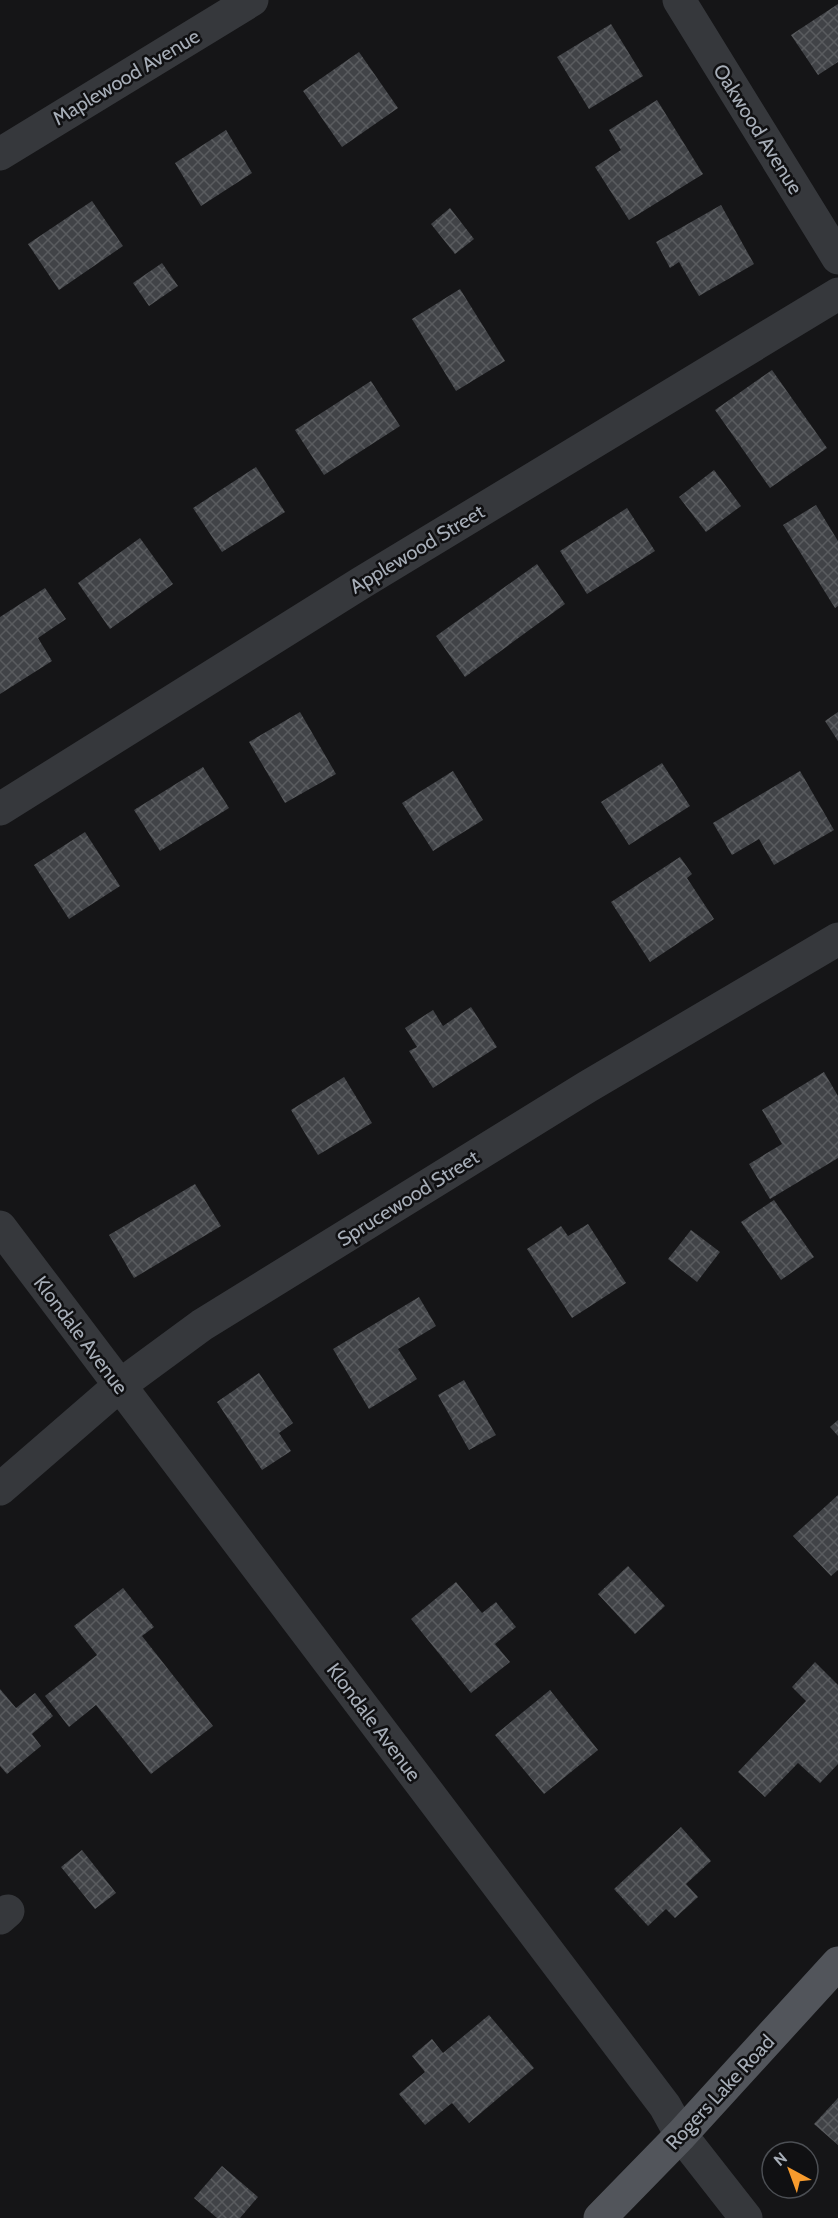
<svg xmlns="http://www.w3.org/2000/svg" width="838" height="2218" font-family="Cabin,sans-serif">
<defs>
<pattern id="building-cross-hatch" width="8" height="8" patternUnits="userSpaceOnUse" patternTransform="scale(1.5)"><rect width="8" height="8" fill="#414347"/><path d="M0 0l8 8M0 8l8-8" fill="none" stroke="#5a5c5f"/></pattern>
</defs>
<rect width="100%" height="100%" fill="#151517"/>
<path fill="url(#building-cross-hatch)" d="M 838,4 L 838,62 L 818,75 L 791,35 Z
M 611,24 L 643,76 L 589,109 L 557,57 Z
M 359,52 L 398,108 L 342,147 L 303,91 Z
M 657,100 L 703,174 L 629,220 L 595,167 L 621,150 L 609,130 Z
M 226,130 L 252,173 L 201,206 L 175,163 Z
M 92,201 L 123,246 L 59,290 L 28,244 Z
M 721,205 L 754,264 L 699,296 L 679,262 L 670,268 L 656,242 Z
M 450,208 L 474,239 L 455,254 L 431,224 Z
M 162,263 L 178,286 L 149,306 L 133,283 Z
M 460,289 L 505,361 L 456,391 L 412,319 Z
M 772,370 L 827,448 L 770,488 L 715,410 Z
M 371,381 L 400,426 L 324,475 L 295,430 Z
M 256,467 L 285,512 L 222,552 L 193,508 Z
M 714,470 L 741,506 L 706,532 L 679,497 Z
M 816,505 L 838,541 L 838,606 L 835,608 L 783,525 Z
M 627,508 L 655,551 L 587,594 L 560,551 Z
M 140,538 L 173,584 L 110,629 L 78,583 Z
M 537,564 L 565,604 L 465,677 L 436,636 Z
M 45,588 L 66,619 L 38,638 L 52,661 L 0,694 L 0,617 Z
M 300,712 L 336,774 L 285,803 L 249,742 Z
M 838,712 L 838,741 L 825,721 Z
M 662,763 L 690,806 L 629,845 L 601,802 Z
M 203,767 L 229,808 L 160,851 L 134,810 Z
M 453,771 L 483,820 L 433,851 L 402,803 Z
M 800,771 L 834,830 L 774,865 L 759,839 L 732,855 L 713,823 Z
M 85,832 L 120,886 L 69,919 L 34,865 Z
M 680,857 L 692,874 L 687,878 L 714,919 L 650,962 L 611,902 Z
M 471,1007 L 497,1047 L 433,1088 L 409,1051 L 417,1047 L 405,1028 L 433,1010 L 443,1026 Z
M 824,1072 L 838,1096 L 838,1158 L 770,1199 L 749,1164 L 782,1144 L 762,1110 Z
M 344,1077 L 372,1123 L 318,1155 L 291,1110 Z
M 195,1184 L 221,1226 L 134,1278 L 109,1235 Z
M 774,1200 L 814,1257 L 781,1280 L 741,1222 Z
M 588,1224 L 626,1283 L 572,1318 L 527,1249 L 561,1226 L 568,1236 Z
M 691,1230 L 720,1252 L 697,1282 L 668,1259 Z
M 419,1297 L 436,1326 L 398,1349 L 417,1379 L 369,1409 L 333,1349 Z
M 259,1373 L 293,1423 L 279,1433 L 291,1451 L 262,1470 L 217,1402 Z
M 464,1380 L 496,1435 L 469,1450 L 438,1395 Z
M 838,1420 L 838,1436 L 830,1427 Z
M 838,1495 L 838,1570 L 831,1576 L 793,1536 Z
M 628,1566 L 665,1606 L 635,1634 L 598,1594 Z
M 456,1582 L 482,1613 L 496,1602 L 516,1627 L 495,1644 L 510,1662 L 471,1693 L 411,1619 Z
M 123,1588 L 154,1627 L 142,1636 L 213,1726 L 151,1774 L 96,1705 L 69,1727 L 45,1696 L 97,1655 L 74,1626 Z
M 815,1662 L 838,1685 L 838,1764 L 820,1783 L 798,1763 L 765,1797 L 738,1772 L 806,1701 L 792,1687 Z
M 0,1689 L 16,1708 L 35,1693 L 53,1716 L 32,1734 L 41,1746 L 7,1774 L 0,1766 Z
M 550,1690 L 598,1750 L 544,1794 L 495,1735 Z
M 681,1827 L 711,1861 L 686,1884 L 698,1897 L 675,1918 L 666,1909 L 648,1926 L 614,1889 Z
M 82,1850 L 116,1893 L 95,1909 L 61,1867 Z
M 489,2015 L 534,2068 L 469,2123 L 452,2103 L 425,2125 L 399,2094 L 425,2072 L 412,2056 L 432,2039 L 443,2053 Z
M 838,2098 L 838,2145 L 814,2124 Z
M 222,2166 L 258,2197 L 240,2218 L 217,2218 L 194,2198 Z"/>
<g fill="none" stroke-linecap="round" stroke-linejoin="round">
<path stroke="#36383c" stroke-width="33" d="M 679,0 L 838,258
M 0,154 L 252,0
M 0,809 L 361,583 L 838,294
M 0,1227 L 665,2106 L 681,2135 L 746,2218
M 0,1489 L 119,1386 L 202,1325 L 587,1087 L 838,939
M 0,1918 L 8,1911"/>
<path stroke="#52555b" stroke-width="33" d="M 600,2218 L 681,2135 L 838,1963"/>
</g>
<g text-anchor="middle" stroke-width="5" stroke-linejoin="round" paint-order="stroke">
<g font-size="20" fill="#a7aeb8" stroke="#101012">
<text transform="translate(126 77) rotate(-31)" y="7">Maplewood Avenue</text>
<text transform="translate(758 129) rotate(58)" y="7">Oakwood Avenue</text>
<text transform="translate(417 549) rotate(-31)" y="7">Applewood Street</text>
<text transform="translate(408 1198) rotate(-32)" y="7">Sprucewood Street</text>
<text transform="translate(81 1335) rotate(53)" y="7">Klondale Avenue</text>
<text transform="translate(374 1722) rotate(53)" y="7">Klondale Avenue</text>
<text transform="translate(720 2092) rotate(-47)" y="7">Rogers Lake Road</text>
</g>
</g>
<g transform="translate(790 2170) rotate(319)"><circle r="28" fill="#101012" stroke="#4c4f54" stroke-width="1.5"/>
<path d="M0-4.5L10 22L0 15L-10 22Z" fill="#f79b2d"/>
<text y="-9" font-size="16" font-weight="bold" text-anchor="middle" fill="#a7aeb8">N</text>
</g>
</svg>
